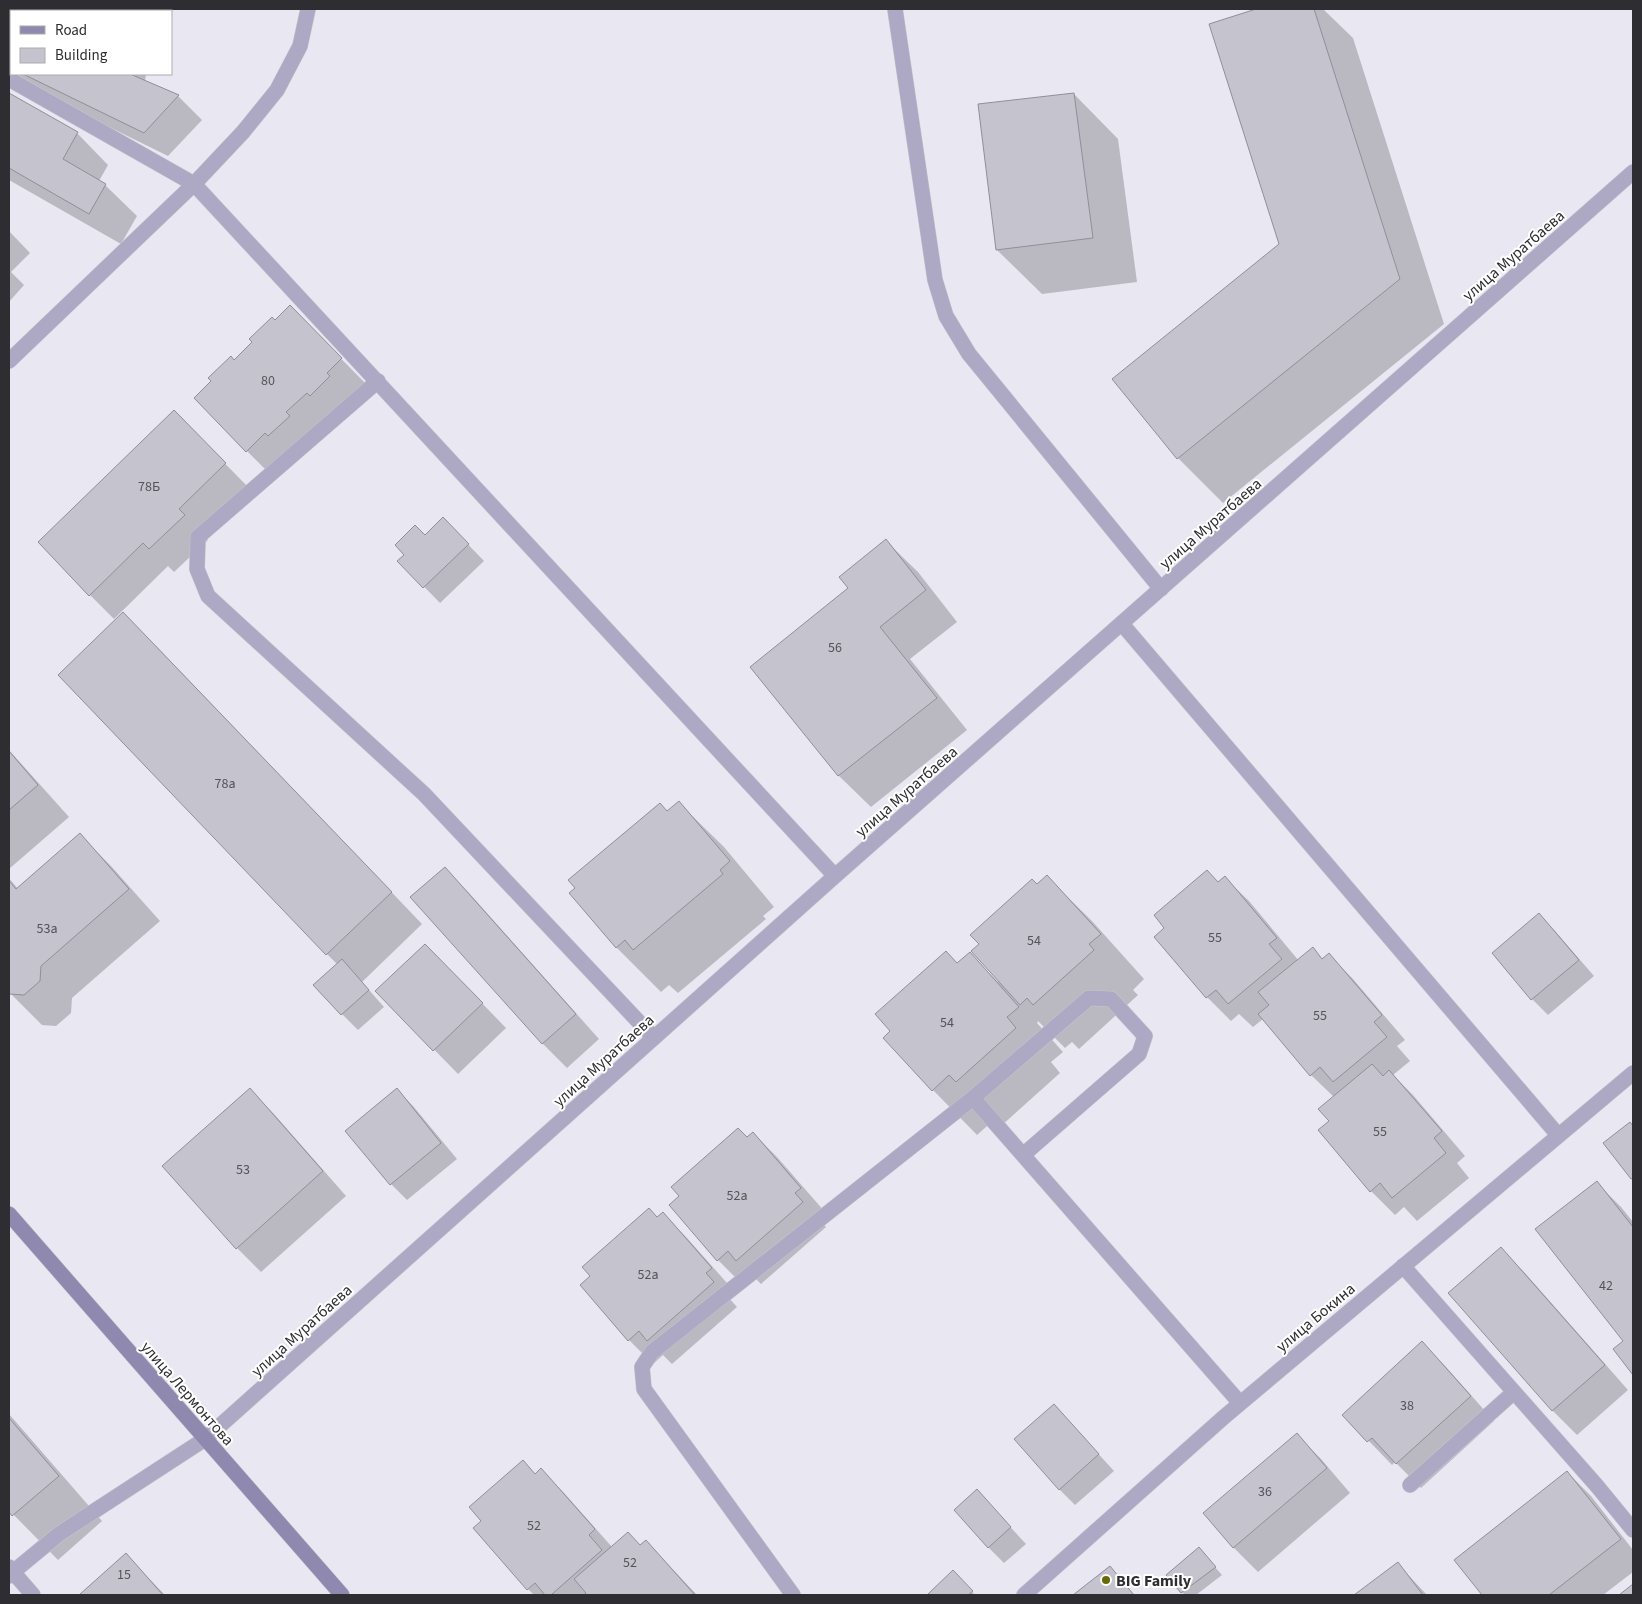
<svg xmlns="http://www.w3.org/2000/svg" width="1642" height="1604" font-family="'Source Sans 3',sans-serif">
<rect width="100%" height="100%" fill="#e9e8f2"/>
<path fill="#0003" d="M 1260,9 L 1323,9 L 1353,38 L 1444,324 L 1223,503 L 1178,458 L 1114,379 L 1280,245 L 1210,25 Z
M 18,74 L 146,74 L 145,82 L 178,96 L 202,120 L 168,156 L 34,90 Z
M 1074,94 L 1118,139 L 1137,282 L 1042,294 L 997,250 Z
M 10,95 L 77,133 L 108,165 L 99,181 L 105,185 L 137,216 L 121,244 L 9,180 Z
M 9,231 L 30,253 L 11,272 L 24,285 L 9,302 Z
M 275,321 L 314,331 L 365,383 L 271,475 L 247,451 L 234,361 Z
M 198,436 L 249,488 L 202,533 L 208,540 L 174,572 L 168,566 L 114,619 L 90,595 Z
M 459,535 L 484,561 L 440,603 L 399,561 L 425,536 Z
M 886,541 L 918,572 L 957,622 L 910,659 L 967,730 L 871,807 L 839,776 L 751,667 L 850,588 Z
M 155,645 L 422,924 L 362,982 L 384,1007 L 358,1030 L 342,1014 L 338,965 L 327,954 Z
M 9,750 L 69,817 L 9,869 Z
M 679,803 L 724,847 L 774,907 L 763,916 L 766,919 L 678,993 L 669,985 L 661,992 L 616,947 L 667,812 Z
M 80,835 L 111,866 L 160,921 L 72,998 L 71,1013 L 56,1026 L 42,1025 L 9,992 L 9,878 L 18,889 Z
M 445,869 L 469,893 L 599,1039 L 567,1068 L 543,1044 L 412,897 Z
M 1047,877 L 1092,921 L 1144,979 L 1133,990 L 1138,995 L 1079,1049 L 1072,1042 L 1065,1048 L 1038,1021 L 1037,1023 L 1063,1052 L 1051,1062 L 1060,1073 L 1001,1126 L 995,1119 L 977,1135 L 933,1090 L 958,965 L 970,954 L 998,982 L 1000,981 L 1037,886 Z
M 1225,878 L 1249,901 L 1299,961 L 1312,949 L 1323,960 L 1329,955 L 1353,979 L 1405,1040 L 1397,1046 L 1410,1061 L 1393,1075 L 1413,1095 L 1465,1156 L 1457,1163 L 1469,1178 L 1417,1221 L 1404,1207 L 1395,1215 L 1371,1191 L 1319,1130 L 1330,1121 L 1334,1097 L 1311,1075 L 1263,1019 L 1253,1027 L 1239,1014 L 1231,1021 L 1207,997 L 1219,883 Z
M 1539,915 L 1555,931 L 1594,976 L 1548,1015 L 1532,999 L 1493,953 Z
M 449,969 L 506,1028 L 458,1074 L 377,991 Z
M 250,1090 L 274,1114 L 346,1196 L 261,1272 L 237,1248 Z
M 397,1090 L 413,1106 L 457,1159 L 407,1200 L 391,1184 Z
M 1630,1123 L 1633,1127 L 1633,1179 L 1605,1143 Z
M 753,1133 L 777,1157 L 825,1212 L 818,1218 L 826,1227 L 761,1284 L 752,1275 L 742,1284 L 718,1260 L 747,1139 Z
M 1597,1183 L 1621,1207 L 1633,1222 L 1633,1373 L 1615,1349 L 1625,1341 Z
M 663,1214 L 687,1238 L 735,1292 L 729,1298 L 737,1307 L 672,1364 L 663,1355 L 653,1364 L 629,1340 Z
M 1501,1249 L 1525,1273 L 1628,1390 L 1577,1435 L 1553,1411 L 1450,1293 Z
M 1422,1343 L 1446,1367 L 1494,1421 L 1421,1488 L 1395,1462 L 1392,1465 L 1344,1415 Z
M 1054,1405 L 1114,1471 L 1075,1505 L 1059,1489 Z
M 9,1414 L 102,1521 L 58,1560 L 9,1510 Z
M 1297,1435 L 1321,1459 L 1350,1493 L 1258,1572 L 1234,1548 L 1205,1514 Z
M 541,1470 L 565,1494 L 612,1547 L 641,1546 L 646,1541 L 697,1595 L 534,1595 L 528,1589 L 536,1475 Z
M 1567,1472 L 1591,1496 L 1633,1550 L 1633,1572 L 1603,1595 L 1483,1595 L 1456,1560 Z
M 977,1491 L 1026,1544 L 1004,1563 L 988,1547 Z
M 126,1555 L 165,1595 L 81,1595 Z
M 1206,1557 L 1222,1575 L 1196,1595 L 1185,1595 L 1182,1592 Z
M 1398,1564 L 1427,1595 L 1357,1595 Z
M 1109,1567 L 1134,1595 L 1075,1595 Z
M 953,1572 L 975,1595 L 929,1595 Z"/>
<path fill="#c5c4ce" stroke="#908f99" d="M 1256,9 L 1314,9 L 1400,279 L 1177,459 L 1112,379 L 1279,244 L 1209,24 Z
M 23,74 L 130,74 L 179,95 L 144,133 Z
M 9,93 L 78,132 L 63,159 L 106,184 L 89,214 L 9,168 Z
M 1074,93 L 1093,238 L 996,250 L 978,104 Z
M 290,305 L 342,358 L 327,373 L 330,376 L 310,396 L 307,393 L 286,412 L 290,416 L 268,436 L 265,433 L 246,452 L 194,398 L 211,381 L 208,378 L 231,356 L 234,360 L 252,342 L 249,339 L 272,317 L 275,320 Z
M 174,410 L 226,463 L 179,509 L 185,515 L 149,549 L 143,543 L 89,596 L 38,542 Z
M 443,517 L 469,544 L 423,588 L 397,561 L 404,555 L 395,545 L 415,525 L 425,535 Z
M 886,539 L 926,590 L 880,627 L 937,698 L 838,776 L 750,667 L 848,588 L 839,577 Z
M 123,612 L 392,892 L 326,955 L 58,675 Z
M 9,751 L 38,785 L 9,810 Z
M 679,801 L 730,861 L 720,870 L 723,874 L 633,950 L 625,940 L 616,948 L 569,893 L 575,888 L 568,880 L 660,803 L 667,811 Z
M 80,833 L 129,889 L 41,966 L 40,981 L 24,995 L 9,994 L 9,881 L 16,889 Z
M 445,867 L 576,1014 L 542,1044 L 410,897 Z
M 1207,870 L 1218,882 L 1225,876 L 1277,938 L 1269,944 L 1282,959 L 1228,1004 L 1216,990 L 1206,998 L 1154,937 L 1164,928 L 1154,915 Z
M 1047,875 L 1101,934 L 1089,944 L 1094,950 L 1033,1005 L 1027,998 L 1020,1005 L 971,951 L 979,944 L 970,935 L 1032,879 L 1037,884 Z
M 1539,913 L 1579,960 L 1531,1000 L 1492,953 Z
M 425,944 L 483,1003 L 433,1051 L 375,991 Z
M 1313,947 L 1322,959 L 1329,953 L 1382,1015 L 1374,1022 L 1387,1037 L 1333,1082 L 1320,1067 L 1310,1076 L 1258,1014 L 1269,1005 L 1258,992 Z
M 946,951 L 957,963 L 970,952 L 1019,1007 L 1007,1017 L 1016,1028 L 956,1082 L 949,1075 L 932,1091 L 883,1038 L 890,1031 L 875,1014 Z
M 342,959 L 369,990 L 341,1015 L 313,985 Z
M 1372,1064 L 1383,1076 L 1389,1070 L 1442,1131 L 1434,1138 L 1446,1153 L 1392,1198 L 1380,1183 L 1370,1192 L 1318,1130 L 1329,1121 L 1318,1109 Z
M 250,1088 L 323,1171 L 236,1249 L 162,1166 Z
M 397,1088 L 441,1143 L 390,1185 L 345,1131 Z
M 1630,1122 L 1633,1126 L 1633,1178 L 1631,1179 L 1603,1143 Z
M 738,1128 L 747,1137 L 753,1132 L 801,1188 L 795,1193 L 803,1202 L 736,1261 L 728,1251 L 717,1261 L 669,1205 L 679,1196 L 671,1187 Z
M 1597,1181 L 1633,1227 L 1633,1375 L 1613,1349 L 1623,1341 L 1535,1229 Z
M 649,1208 L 657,1217 L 663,1212 L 712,1268 L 706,1273 L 714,1282 L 647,1341 L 639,1331 L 628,1341 L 580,1285 L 590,1276 L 582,1267 Z
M 1501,1247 L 1605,1365 L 1552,1411 L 1448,1293 Z
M 1422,1341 L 1471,1396 L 1396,1464 L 1372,1438 L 1367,1442 L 1342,1415 Z
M 1054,1404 L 1099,1454 L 1059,1490 L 1014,1439 Z
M 9,1418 L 59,1476 L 12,1516 L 9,1512 Z
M 1297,1433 L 1327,1468 L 1233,1548 L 1203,1513 Z
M 523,1460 L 535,1474 L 541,1468 L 595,1529 L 589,1535 L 602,1550 L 551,1595 L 545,1595 L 535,1583 L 527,1590 L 473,1528 L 481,1521 L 469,1507 Z
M 1567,1471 L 1621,1539 L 1549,1595 L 1482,1595 L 1454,1560 Z
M 977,1489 L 1011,1527 L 988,1548 L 954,1510 Z
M 628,1532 L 640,1545 L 646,1540 L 695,1595 L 583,1595 L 586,1593 L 574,1579 Z
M 1199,1547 L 1216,1567 L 1181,1593 L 1166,1575 Z
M 126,1553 L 163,1595 L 79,1595 Z
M 1398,1562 L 1423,1595 L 1354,1595 Z
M 1110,1566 L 1134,1595 L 1073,1595 Z
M 953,1570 L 973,1591 L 968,1595 L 927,1595 Z
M 1633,1584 L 1633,1595 L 1619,1595 Z"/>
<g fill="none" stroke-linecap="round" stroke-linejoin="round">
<g stroke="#c7c6cf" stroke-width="16">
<path id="service" d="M 9,79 L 194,184
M 1403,1266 L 1597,1486 L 1633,1530
M 1410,1485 L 1514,1392"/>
</g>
<g stroke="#c7c6cf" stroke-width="16">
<path id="minor" d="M 895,9 L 935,280 L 946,316 L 969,354 L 1161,589
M 194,184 L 835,876
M 378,381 L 198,537 L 197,569 L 208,596 L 424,794 L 654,1038
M 1122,624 L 1558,1135
M 973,1098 L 1240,1403
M 9,1567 L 13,1572 L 59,1534 L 205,1439 L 835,876 L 1633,172
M 9,1576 L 13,1572 L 33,1595
M 793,1595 L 644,1389 L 642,1367 L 652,1352 L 973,1098 L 1089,998 L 1111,999 L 1145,1036 L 1139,1054 L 1023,1155
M 1024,1595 L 1224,1417 L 1633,1073"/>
</g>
<g stroke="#c7c6cf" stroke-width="16">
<path id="tertiary" d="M 9,361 L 194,184 L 243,132 L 277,90 L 300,46 L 308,9"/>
</g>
<g stroke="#c7c6cf" stroke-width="16">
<path id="secondary" d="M 9,1214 L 342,1595"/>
</g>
<use href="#service" stroke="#ada9c4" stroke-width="15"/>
<use href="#minor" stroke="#ada9c4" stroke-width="15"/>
<use href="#tertiary" stroke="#ada9c4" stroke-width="15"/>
<use href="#secondary" stroke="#8f89b0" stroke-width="15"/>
</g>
<circle fill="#666908" stroke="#fff" stroke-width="2" cx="1106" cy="1580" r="5"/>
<g text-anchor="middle" stroke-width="4" stroke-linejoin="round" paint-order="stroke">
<g font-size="14" fill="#545358">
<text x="268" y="385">80</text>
<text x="149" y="491">78Б</text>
<text x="835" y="652">56</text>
<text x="225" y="788">78а</text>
<text x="47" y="933">53а</text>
<text x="1215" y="942">55</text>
<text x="1034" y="945">54</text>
<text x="1320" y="1020">55</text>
<text x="947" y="1027">54</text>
<text x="1380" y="1136">55</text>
<text x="243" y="1174">53</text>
<text x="737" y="1200">52а</text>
<text x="648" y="1279">52а</text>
<text x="1606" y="1290">42</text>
<text x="1407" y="1410">38</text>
<text x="1265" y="1496">36</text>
<text x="534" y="1530">52</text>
<text x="630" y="1567">52</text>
<text x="124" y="1579">15</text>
</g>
<g font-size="16" fill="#2e2d31" stroke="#fff">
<text transform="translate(1513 255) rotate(-41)" y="6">улица Муратбаева</text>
<text transform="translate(1210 523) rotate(-41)" y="6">улица Муратбаева</text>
<text transform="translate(906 791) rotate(-41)" y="6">улица Муратбаева</text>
<text transform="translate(603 1060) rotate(-42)" y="6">улица Муратбаева</text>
<text transform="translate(1315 1317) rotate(-40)" y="6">улица Бокина</text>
<text transform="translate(301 1330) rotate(-42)" y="6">улица Муратбаева</text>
<text transform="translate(188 1393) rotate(49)" y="6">улица Лермонтова</text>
</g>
<g font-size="16" font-weight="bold" fill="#2e2d31" stroke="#fff" text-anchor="start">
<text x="1116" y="1586">BIG Family</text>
</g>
</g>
<rect width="1642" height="1604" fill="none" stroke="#2e2d31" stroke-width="20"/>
<rect x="10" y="10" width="162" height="65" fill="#ffffff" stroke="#ababad"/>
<rect x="20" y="26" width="25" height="8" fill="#8f89b0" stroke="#ababad"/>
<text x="55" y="35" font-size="15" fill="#2e2d31">Road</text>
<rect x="20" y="48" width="25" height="15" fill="#c5c4ce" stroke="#ababad"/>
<text x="55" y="60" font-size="15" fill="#2e2d31">Building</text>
</svg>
